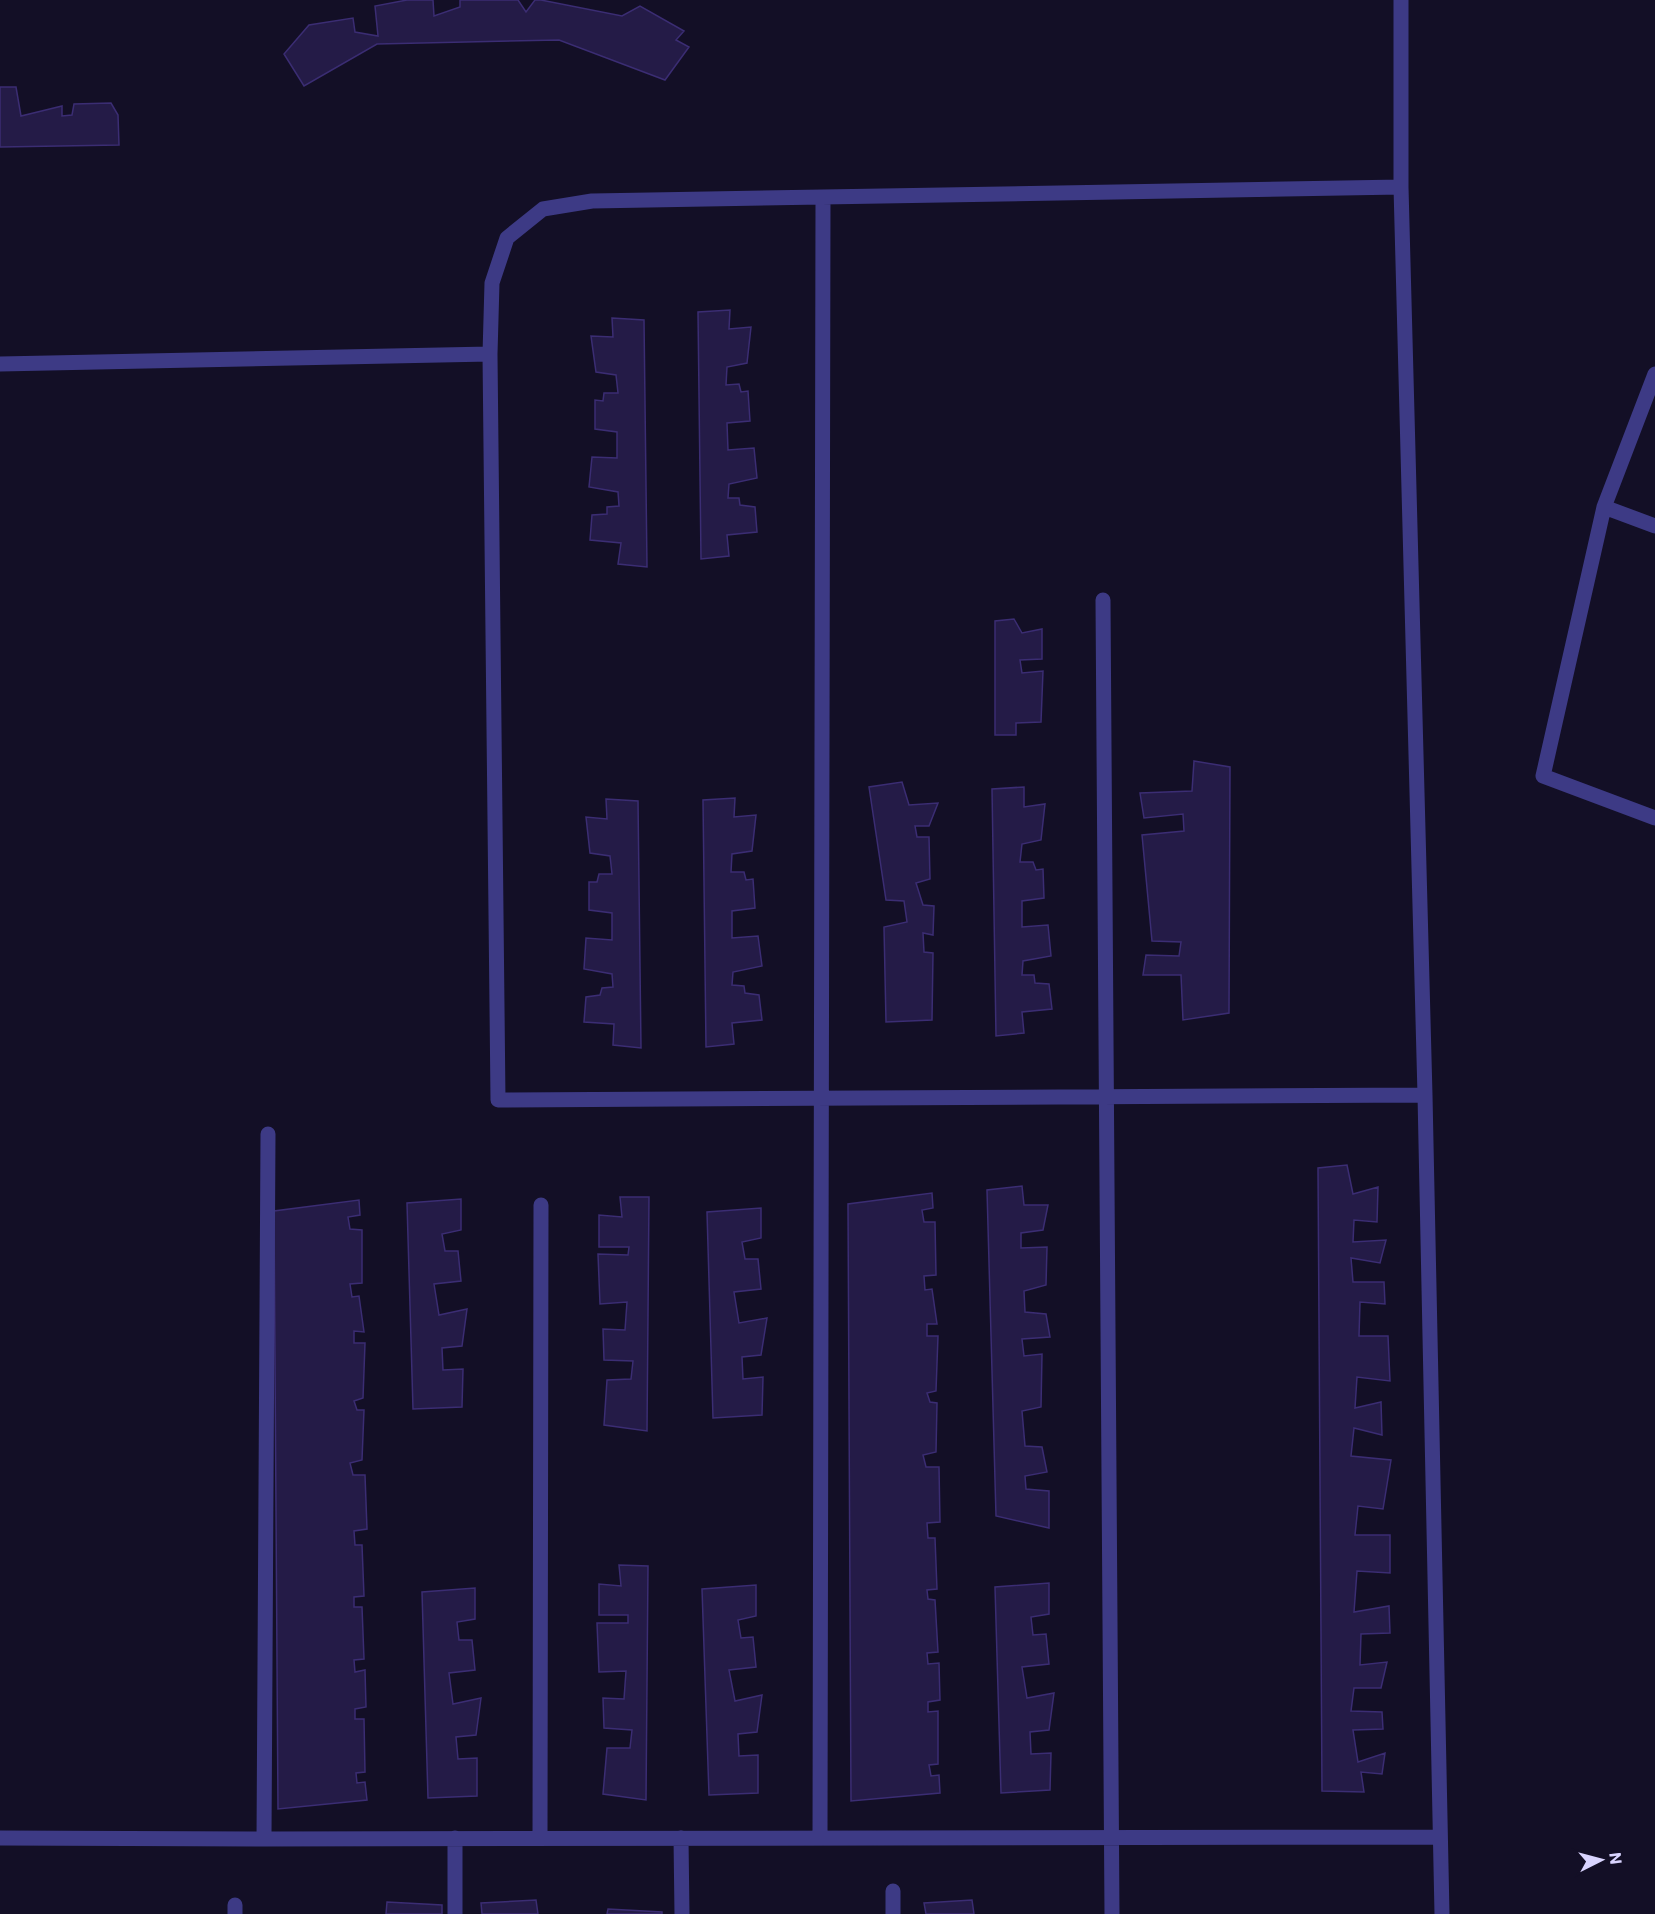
<svg xmlns="http://www.w3.org/2000/svg" width="1655" height="1914" font-family="Commissioner,sans-serif">
<rect width="100%" height="100%" fill="#130f26"/>
<path fill="#241b47" stroke="#3b2d73" stroke-width="1.5" d="M 407,0 L 433,0 L 434,16 L 460,7 L 460,0 L 518,0 L 526,12 L 535,0 L 541,0 L 622,16 L 640,6 L 684,31 L 676,40 L 689,47 L 665,80 L 559,40 L 377,44 L 304,86 L 284,54 L 309,25 L 353,18 L 355,32 L 378,36 L 375,6 Z
M 0,87 L 16,87 L 21,116 L 62,106 L 62,116 L 72,115 L 74,104 L 111,103 L 118,115 L 119,145 L 0,147 Z
M 730,310 L 729,329 L 751,327 L 747,363 L 727,367 L 726,385 L 739,384 L 741,392 L 748,391 L 750,421 L 727,423 L 728,450 L 754,448 L 757,478 L 729,484 L 728,498 L 739,498 L 740,505 L 755,507 L 757,532 L 727,535 L 729,556 L 701,559 L 698,312 Z
M 612,318 L 644,320 L 647,567 L 618,564 L 621,543 L 590,540 L 592,515 L 607,514 L 607,507 L 619,506 L 618,492 L 589,487 L 592,457 L 617,458 L 617,432 L 595,429 L 595,400 L 603,401 L 604,393 L 618,393 L 616,375 L 596,372 L 591,336 L 613,337 Z
M 1014,619 L 1022,633 L 1042,629 L 1042,659 L 1020,660 L 1022,673 L 1043,671 L 1041,722 L 1016,723 L 1016,735 L 995,735 L 995,621 Z
M 1194,761 L 1230,767 L 1229,1013 L 1183,1020 L 1181,975 L 1143,975 L 1146,955 L 1179,956 L 1181,942 L 1152,941 L 1142,835 L 1184,831 L 1183,814 L 1144,818 L 1140,793 L 1192,791 Z
M 902,782 L 909,805 L 938,803 L 929,826 L 915,826 L 917,837 L 929,837 L 930,879 L 916,883 L 923,905 L 934,906 L 933,935 L 923,933 L 924,952 L 933,953 L 932,1020 L 886,1022 L 884,927 L 907,922 L 904,901 L 886,900 L 869,787 Z
M 1024,787 L 1024,807 L 1045,804 L 1041,840 L 1022,844 L 1020,862 L 1033,862 L 1036,870 L 1043,869 L 1044,898 L 1022,901 L 1022,927 L 1048,925 L 1051,956 L 1023,961 L 1022,975 L 1034,975 L 1035,983 L 1049,984 L 1052,1009 L 1022,1012 L 1024,1033 L 996,1036 L 992,789 Z
M 735,798 L 734,817 L 756,815 L 752,851 L 732,854 L 731,872 L 744,872 L 746,880 L 753,879 L 755,908 L 732,911 L 732,938 L 758,936 L 762,966 L 733,972 L 732,985 L 744,986 L 745,993 L 759,995 L 762,1020 L 732,1023 L 734,1044 L 706,1047 L 703,800 Z
M 606,799 L 638,801 L 641,1048 L 613,1045 L 614,1024 L 584,1022 L 586,997 L 600,995 L 602,988 L 613,987 L 612,974 L 584,969 L 586,938 L 612,940 L 612,913 L 589,910 L 589,882 L 597,882 L 599,874 L 612,874 L 610,856 L 590,853 L 586,817 L 607,819 Z
M 1347,1165 L 1353,1194 L 1378,1187 L 1377,1222 L 1354,1220 L 1353,1242 L 1386,1240 L 1380,1263 L 1351,1258 L 1353,1282 L 1384,1282 L 1385,1304 L 1360,1302 L 1359,1336 L 1388,1336 L 1390,1381 L 1357,1377 L 1355,1408 L 1381,1402 L 1382,1435 L 1354,1428 L 1351,1456 L 1391,1460 L 1383,1509 L 1358,1506 L 1355,1535 L 1390,1535 L 1390,1573 L 1357,1571 L 1354,1612 L 1389,1606 L 1390,1633 L 1361,1634 L 1360,1665 L 1387,1662 L 1381,1688 L 1354,1688 L 1351,1711 L 1382,1712 L 1383,1729 L 1353,1730 L 1358,1762 L 1385,1753 L 1382,1774 L 1361,1772 L 1364,1792 L 1322,1791 L 1318,1168 Z
M 1022,1186 L 1024,1205 L 1048,1205 L 1043,1230 L 1021,1233 L 1021,1248 L 1047,1247 L 1046,1285 L 1024,1291 L 1025,1312 L 1046,1314 L 1050,1337 L 1022,1339 L 1024,1356 L 1042,1354 L 1041,1407 L 1022,1411 L 1025,1446 L 1042,1447 L 1047,1472 L 1025,1476 L 1026,1489 L 1049,1491 L 1049,1528 L 996,1516 L 987,1190 Z
M 932,1193 L 933,1208 L 922,1210 L 924,1222 L 935,1222 L 936,1275 L 924,1276 L 925,1290 L 932,1289 L 937,1324 L 927,1324 L 927,1336 L 938,1336 L 936,1391 L 927,1393 L 930,1402 L 937,1403 L 936,1452 L 923,1455 L 926,1467 L 939,1467 L 940,1522 L 927,1523 L 928,1538 L 935,1538 L 937,1589 L 927,1590 L 928,1599 L 935,1600 L 938,1652 L 927,1653 L 928,1664 L 939,1663 L 940,1700 L 928,1702 L 928,1712 L 938,1711 L 938,1764 L 929,1765 L 931,1776 L 939,1775 L 940,1793 L 851,1801 L 848,1204 Z
M 620,1197 L 649,1197 L 647,1431 L 604,1425 L 607,1380 L 631,1379 L 633,1361 L 604,1360 L 603,1329 L 625,1330 L 627,1302 L 600,1304 L 598,1254 L 628,1255 L 629,1247 L 599,1247 L 599,1215 L 622,1217 Z
M 461,1199 L 461,1230 L 442,1234 L 445,1251 L 458,1251 L 461,1281 L 434,1284 L 439,1315 L 467,1309 L 462,1346 L 442,1348 L 443,1370 L 463,1369 L 462,1407 L 413,1409 L 407,1203 Z
M 359,1200 L 360,1215 L 348,1217 L 350,1229 L 362,1230 L 362,1283 L 350,1284 L 352,1297 L 359,1296 L 364,1332 L 354,1331 L 354,1343 L 365,1343 L 363,1398 L 354,1401 L 357,1410 L 364,1410 L 362,1460 L 350,1463 L 353,1475 L 365,1475 L 367,1529 L 354,1531 L 355,1545 L 362,1545 L 364,1596 L 354,1597 L 354,1607 L 362,1607 L 364,1659 L 354,1660 L 355,1672 L 365,1670 L 366,1707 L 355,1709 L 355,1719 L 364,1719 L 365,1772 L 356,1773 L 357,1783 L 365,1782 L 367,1800 L 278,1809 L 274,1211 Z
M 761,1208 L 761,1238 L 742,1242 L 745,1259 L 758,1259 L 761,1289 L 734,1292 L 739,1323 L 767,1318 L 761,1355 L 742,1357 L 743,1379 L 763,1377 L 762,1415 L 713,1418 L 707,1212 Z
M 619,1565 L 648,1566 L 646,1800 L 603,1794 L 607,1748 L 630,1748 L 632,1730 L 604,1728 L 603,1698 L 624,1699 L 626,1671 L 599,1672 L 597,1623 L 628,1623 L 628,1615 L 599,1615 L 599,1584 L 621,1586 Z
M 1049,1583 L 1049,1614 L 1031,1617 L 1033,1635 L 1046,1634 L 1049,1664 L 1022,1667 L 1027,1698 L 1054,1693 L 1049,1730 L 1030,1732 L 1031,1754 L 1051,1753 L 1050,1790 L 1001,1793 L 995,1587 Z
M 756,1585 L 756,1616 L 738,1620 L 741,1638 L 753,1637 L 756,1667 L 729,1670 L 735,1701 L 762,1695 L 757,1732 L 738,1734 L 739,1756 L 758,1755 L 758,1793 L 709,1795 L 702,1589 Z
M 475,1588 L 475,1619 L 457,1622 L 459,1640 L 472,1640 L 475,1670 L 449,1673 L 453,1704 L 481,1698 L 476,1735 L 456,1737 L 458,1759 L 477,1758 L 477,1796 L 428,1798 L 422,1592 Z
M 536,1900 L 538,1914 L 482,1914 L 481,1903 Z
M 972,1900 L 974,1914 L 926,1914 L 924,1903 Z
M 387,1902 L 442,1905 L 442,1914 L 386,1914 Z
M 608,1909 L 662,1912 L 662,1914 L 607,1914 Z"/>
<g fill="none" stroke-linecap="round" stroke-linejoin="round">
<path stroke="#3d3a85" stroke-width="15" d="M 1401,0 L 1401,187 L 1425,1095 L 1442,1914
M 1401,187 L 592,201 L 543,209 L 507,238 L 492,283 L 490,354 L 498,1100 L 1425,1095
M 0,364 L 490,354
M 1655,374 L 1604,507 L 1543,776 L 1655,818
M 1604,507 L 1655,526
M 1103,600 L 1112,1914
M 0,1838 L 264,1839 L 1440,1837
M 455,1838 L 455,1914
M 540,1838 L 541,1205
M 681,1838 L 682,1914
M 820,1838 L 823,197
M 264,1839 L 268,1134
M 893,1891 L 893,1914
M 235,1914 L 235,1905"/>
</g>
<g transform="translate(1601 1860) rotate(84)" stroke="#130f26" stroke-width="4.5" paint-order="stroke">
<path d="M0-4.5L10 22L0 15L-10 22Z" fill="#d9d4ff"/>
<text y="-9" font-size="16" font-weight="bold" text-anchor="middle" fill="#d9d4ff">N</text>
</g>
</svg>
